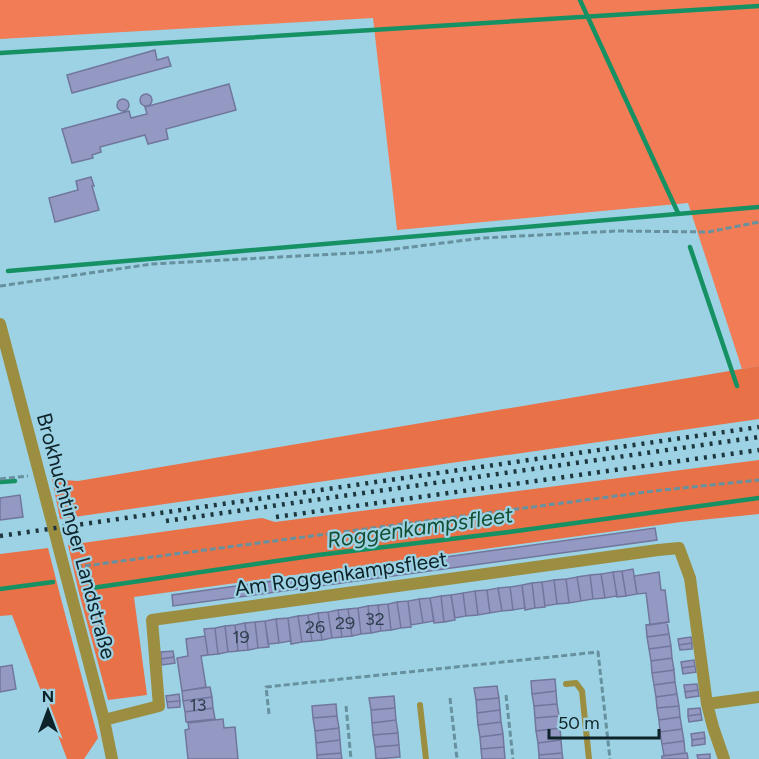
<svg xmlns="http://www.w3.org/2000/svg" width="759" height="759" font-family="Figtree,sans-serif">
<rect width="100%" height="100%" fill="#9cd2e3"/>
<path fill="#f17c55" d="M 0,0 L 759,0 L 759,366 L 742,369 L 688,203 L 397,230 L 373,18 L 0,39 Z"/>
<path fill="#e87147" d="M 759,366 L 759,419 L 60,519 L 52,479 L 78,481 Z
M 759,460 L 759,514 L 681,522 L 134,597 L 147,695 L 108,700 L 79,593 L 68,545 L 262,518 L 275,522 Z
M 48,548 L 60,595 L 98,738 L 84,759 L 67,759 L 12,615 L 0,616 L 0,554 Z"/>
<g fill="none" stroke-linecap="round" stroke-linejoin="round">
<path stroke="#159164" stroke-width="4.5" d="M 580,0 L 678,213
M 0,53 L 759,6
M 690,247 L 737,386
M 8,271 L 759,207
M 0,482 L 15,481
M 0,589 L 53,582
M 85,589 L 318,555 L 509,532 L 759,498"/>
</g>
<path fill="#9499c3" stroke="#71769d" stroke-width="1.5" d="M 155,50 L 157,60 L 168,57 L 171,66 L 72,93 L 67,75 Z
M 229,84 L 236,110 L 166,129 L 168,139 L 148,144 L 145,135 L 100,147 L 101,152 L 92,155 L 93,158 L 72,163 L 62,129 L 129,111 L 131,118 L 147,114 L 145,107 Z
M140 100a6 6 0 1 1 12 0a6 6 0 1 1-12 0Z
M117 105a6 6 0 1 1 12 0a6 6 0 1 1-12 0Z
M 91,177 L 94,186 L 92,186 L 99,210 L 55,222 L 49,198 L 78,190 L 76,181 Z
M 20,495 L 23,517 L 0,520 L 0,498 Z
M 655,528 L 657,540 L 173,606 L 172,595 Z
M 633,569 L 637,594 L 626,596 L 622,571 Z
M 622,571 L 626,596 L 617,597 L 613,572 Z
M 613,572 L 617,596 L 605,598 L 601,574 Z
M 659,572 L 661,590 L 665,590 L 669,622 L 650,625 L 646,593 L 637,594 L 634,576 Z
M 601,574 L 605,598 L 593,599 L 590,575 Z
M 590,575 L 593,599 L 581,601 L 577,577 Z
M 577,577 L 581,601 L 569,603 L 566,579 Z
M 566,579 L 569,603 L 557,604 L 554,580 Z
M 554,580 L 557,604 L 545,606 L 542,582 Z
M 542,582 L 545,607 L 535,608 L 532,583 Z
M 532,583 L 535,608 L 525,610 L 522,585 Z
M 522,585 L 525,608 L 513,610 L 510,587 Z
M 510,587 L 513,610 L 502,611 L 498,588 Z
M 498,588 L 502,611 L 490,613 L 487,590 Z
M 487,590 L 490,613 L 478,615 L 475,591 Z
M 475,591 L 478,615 L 466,616 L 463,593 Z
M 463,593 L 466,616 L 455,618 L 451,595 Z
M 451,595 L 455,620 L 444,622 L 441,596 Z
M 441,596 L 444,622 L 434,623 L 430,598 Z
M 430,598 L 434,621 L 423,623 L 419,599 Z
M 419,599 L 423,623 L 411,625 L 408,601 Z
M 408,601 L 411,627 L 401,628 L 397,602 Z
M 397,602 L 401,628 L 391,630 L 388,604 Z
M 388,604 L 391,630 L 381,631 L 378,605 Z
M 378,605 L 381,631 L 371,633 L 368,606 Z
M 368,606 L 371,633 L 361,634 L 358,608 Z
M 358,608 L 361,634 L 352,636 L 348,609 Z
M 348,609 L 352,636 L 342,637 L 338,610 Z
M 338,610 L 342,637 L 332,638 L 328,612 Z
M 328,612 L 332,638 L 322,640 L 318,613 Z
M 318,613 L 322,640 L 312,641 L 308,615 Z
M 308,615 L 312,641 L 302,642 L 298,616 Z
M 298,616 L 302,642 L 291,644 L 288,618 Z
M 288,618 L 291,641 L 279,643 L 276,619 Z
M 276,619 L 279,643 L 268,644 L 265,621 Z
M 265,621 L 269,647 L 258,648 L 255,622 Z
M 255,622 L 258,648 L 248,650 L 245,623 Z
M 667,622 L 669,634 L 647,637 L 646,625 Z
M 245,623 L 248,650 L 238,651 L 235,625 Z
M 235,625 L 238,651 L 228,652 L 225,626 Z
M 225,626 L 228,652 L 218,654 L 215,628 Z
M 215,628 L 218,654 L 208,655 L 204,629 Z
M 669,634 L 671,646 L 649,649 L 647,637 Z
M 205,636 L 208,655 L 201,656 L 206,687 L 182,691 L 177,658 L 188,656 L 186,639 Z
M 691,637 L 692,643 L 679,645 L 678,639 Z
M 692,643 L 692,649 L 680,650 L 679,645 Z
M 671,646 L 672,658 L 651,661 L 649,649 Z
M 173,651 L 174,657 L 161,659 L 161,652 Z
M 174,657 L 175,663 L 162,665 L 161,659 Z
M 672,658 L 674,670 L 652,673 L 651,661 Z
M 694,660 L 695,666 L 682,668 L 681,662 Z
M 12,665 L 16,689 L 0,692 L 0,667 Z
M 695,666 L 696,672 L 683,674 L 682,668 Z
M 674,670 L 675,682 L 654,685 L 652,673 Z
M 555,679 L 556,691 L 532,694 L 531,681 Z
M 675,682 L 677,694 L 656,697 L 654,685 Z
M 697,684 L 698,690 L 685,692 L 684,685 Z
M 497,686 L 499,698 L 476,700 L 474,688 Z
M 210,687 L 212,697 L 183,701 L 182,691 Z
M 698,690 L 699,696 L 686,698 L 685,692 Z
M 556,691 L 557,704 L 534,706 L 532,694 Z
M 179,694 L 180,701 L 167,702 L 166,696 Z
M 677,694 L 679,706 L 657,708 L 656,697 Z
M 394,696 L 395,708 L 371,710 L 369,698 Z
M 212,697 L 213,708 L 185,712 L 183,701 Z
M 499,698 L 500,710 L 477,713 L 476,700 Z
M 180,701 L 180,707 L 168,708 L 167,702 Z
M 336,704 L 337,716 L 313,718 L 312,706 Z
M 557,704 L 559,716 L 535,718 L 534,706 Z
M 679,706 L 680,717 L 659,720 L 657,708 Z
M 213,708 L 215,719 L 186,722 L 185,712 Z
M 395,708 L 396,720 L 372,723 L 371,710 Z
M 700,708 L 701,714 L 688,716 L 688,709 Z
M 500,710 L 501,722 L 478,725 L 477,713 Z
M 701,714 L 702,720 L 689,722 L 688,716 Z
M 337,716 L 339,728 L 315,731 L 313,718 Z
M 559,716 L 560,728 L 536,731 L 535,718 Z
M 680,717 L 682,729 L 660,732 L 659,720 Z
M 223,719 L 224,728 L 235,727 L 238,759 L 188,759 L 185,730 L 189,729 L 188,723 Z
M 396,720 L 398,733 L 373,735 L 372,723 Z
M 501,722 L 503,734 L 480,737 L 478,725 Z
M 339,728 L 340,740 L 316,743 L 315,731 Z
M 560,728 L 561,740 L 538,743 L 536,731 Z
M 682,729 L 684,741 L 662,744 L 660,732 Z
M 704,732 L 705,738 L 692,740 L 691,734 Z
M 398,733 L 399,745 L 375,747 L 373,735 Z
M 503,734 L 504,747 L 481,749 L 480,737 Z
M 705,738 L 705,744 L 692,746 L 692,740 Z
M 340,740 L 341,753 L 317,755 L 316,743 Z
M 561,740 L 562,753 L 539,755 L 538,743 Z
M 684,741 L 685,753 L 664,756 L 662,744 Z
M 399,745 L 400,757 L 376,759 L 375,747 Z
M 504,747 L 505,759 L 482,759 L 481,749 Z
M 341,753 L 342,759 L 317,759 L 317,755 Z
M 562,753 L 563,759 L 539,759 L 539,755 Z
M 687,753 L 688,759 L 662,759 L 662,756 Z
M 710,754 L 710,759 L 698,759 L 697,755 Z"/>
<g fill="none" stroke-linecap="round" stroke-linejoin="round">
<path stroke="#67919e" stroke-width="3" stroke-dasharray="6 3" stroke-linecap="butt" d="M 0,286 L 152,264 L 372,252 L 483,238 L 617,231 L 708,232 L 759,222
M 0,479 L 28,476
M 76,567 L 654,491 L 759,480
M 506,695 L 513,759
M 450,698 L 457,759
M 346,706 L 351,759
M 269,714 L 266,687 L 598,652 L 610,759"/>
<path stroke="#9b8e41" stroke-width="6" d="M 566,684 L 576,683 L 582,691 L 589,759
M 420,705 L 426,759"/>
<path stroke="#9b8e41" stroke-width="12" d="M 0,324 L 104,720 L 112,759
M 707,704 L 759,697
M 104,720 L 159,706 L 152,620 L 658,550 L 679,548 L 690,578 L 707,704 L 713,727 L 724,759"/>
<path stroke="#1e373f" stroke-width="4.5" stroke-dasharray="3 6" stroke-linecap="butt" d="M 276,517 L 759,450
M 166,521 L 759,437
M 0,536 L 759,427"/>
</g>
<g text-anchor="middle" stroke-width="4.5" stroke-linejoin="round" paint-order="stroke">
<g font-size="18" fill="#2f4050">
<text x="375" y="625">32</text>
<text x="345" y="629">29</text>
<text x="315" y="633">26</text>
<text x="241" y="643">19</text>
<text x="198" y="711">13</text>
</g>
<g font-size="21" fill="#0d2329" stroke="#9cd2e3">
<text transform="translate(76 536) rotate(75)" y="7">Brokhuchtinger Landstraße</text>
<text transform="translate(341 574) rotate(-8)" y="7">Am Roggenkampsfleet</text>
</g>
<g font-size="22" font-style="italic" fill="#144f34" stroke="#9cd2e3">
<text transform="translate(420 527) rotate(-8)" y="8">Roggenkampsfleet</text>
</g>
</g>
<g transform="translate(48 711)" stroke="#9cd2e3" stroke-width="4.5" paint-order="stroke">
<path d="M0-4.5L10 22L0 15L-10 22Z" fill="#0d2329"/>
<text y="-9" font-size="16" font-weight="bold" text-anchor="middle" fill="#0d2329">N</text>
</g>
<path d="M549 729v9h110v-9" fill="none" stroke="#0d2329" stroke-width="3"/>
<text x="558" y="729" font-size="18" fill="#0d2329" stroke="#9cd2e3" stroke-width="4.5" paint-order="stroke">50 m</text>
</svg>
